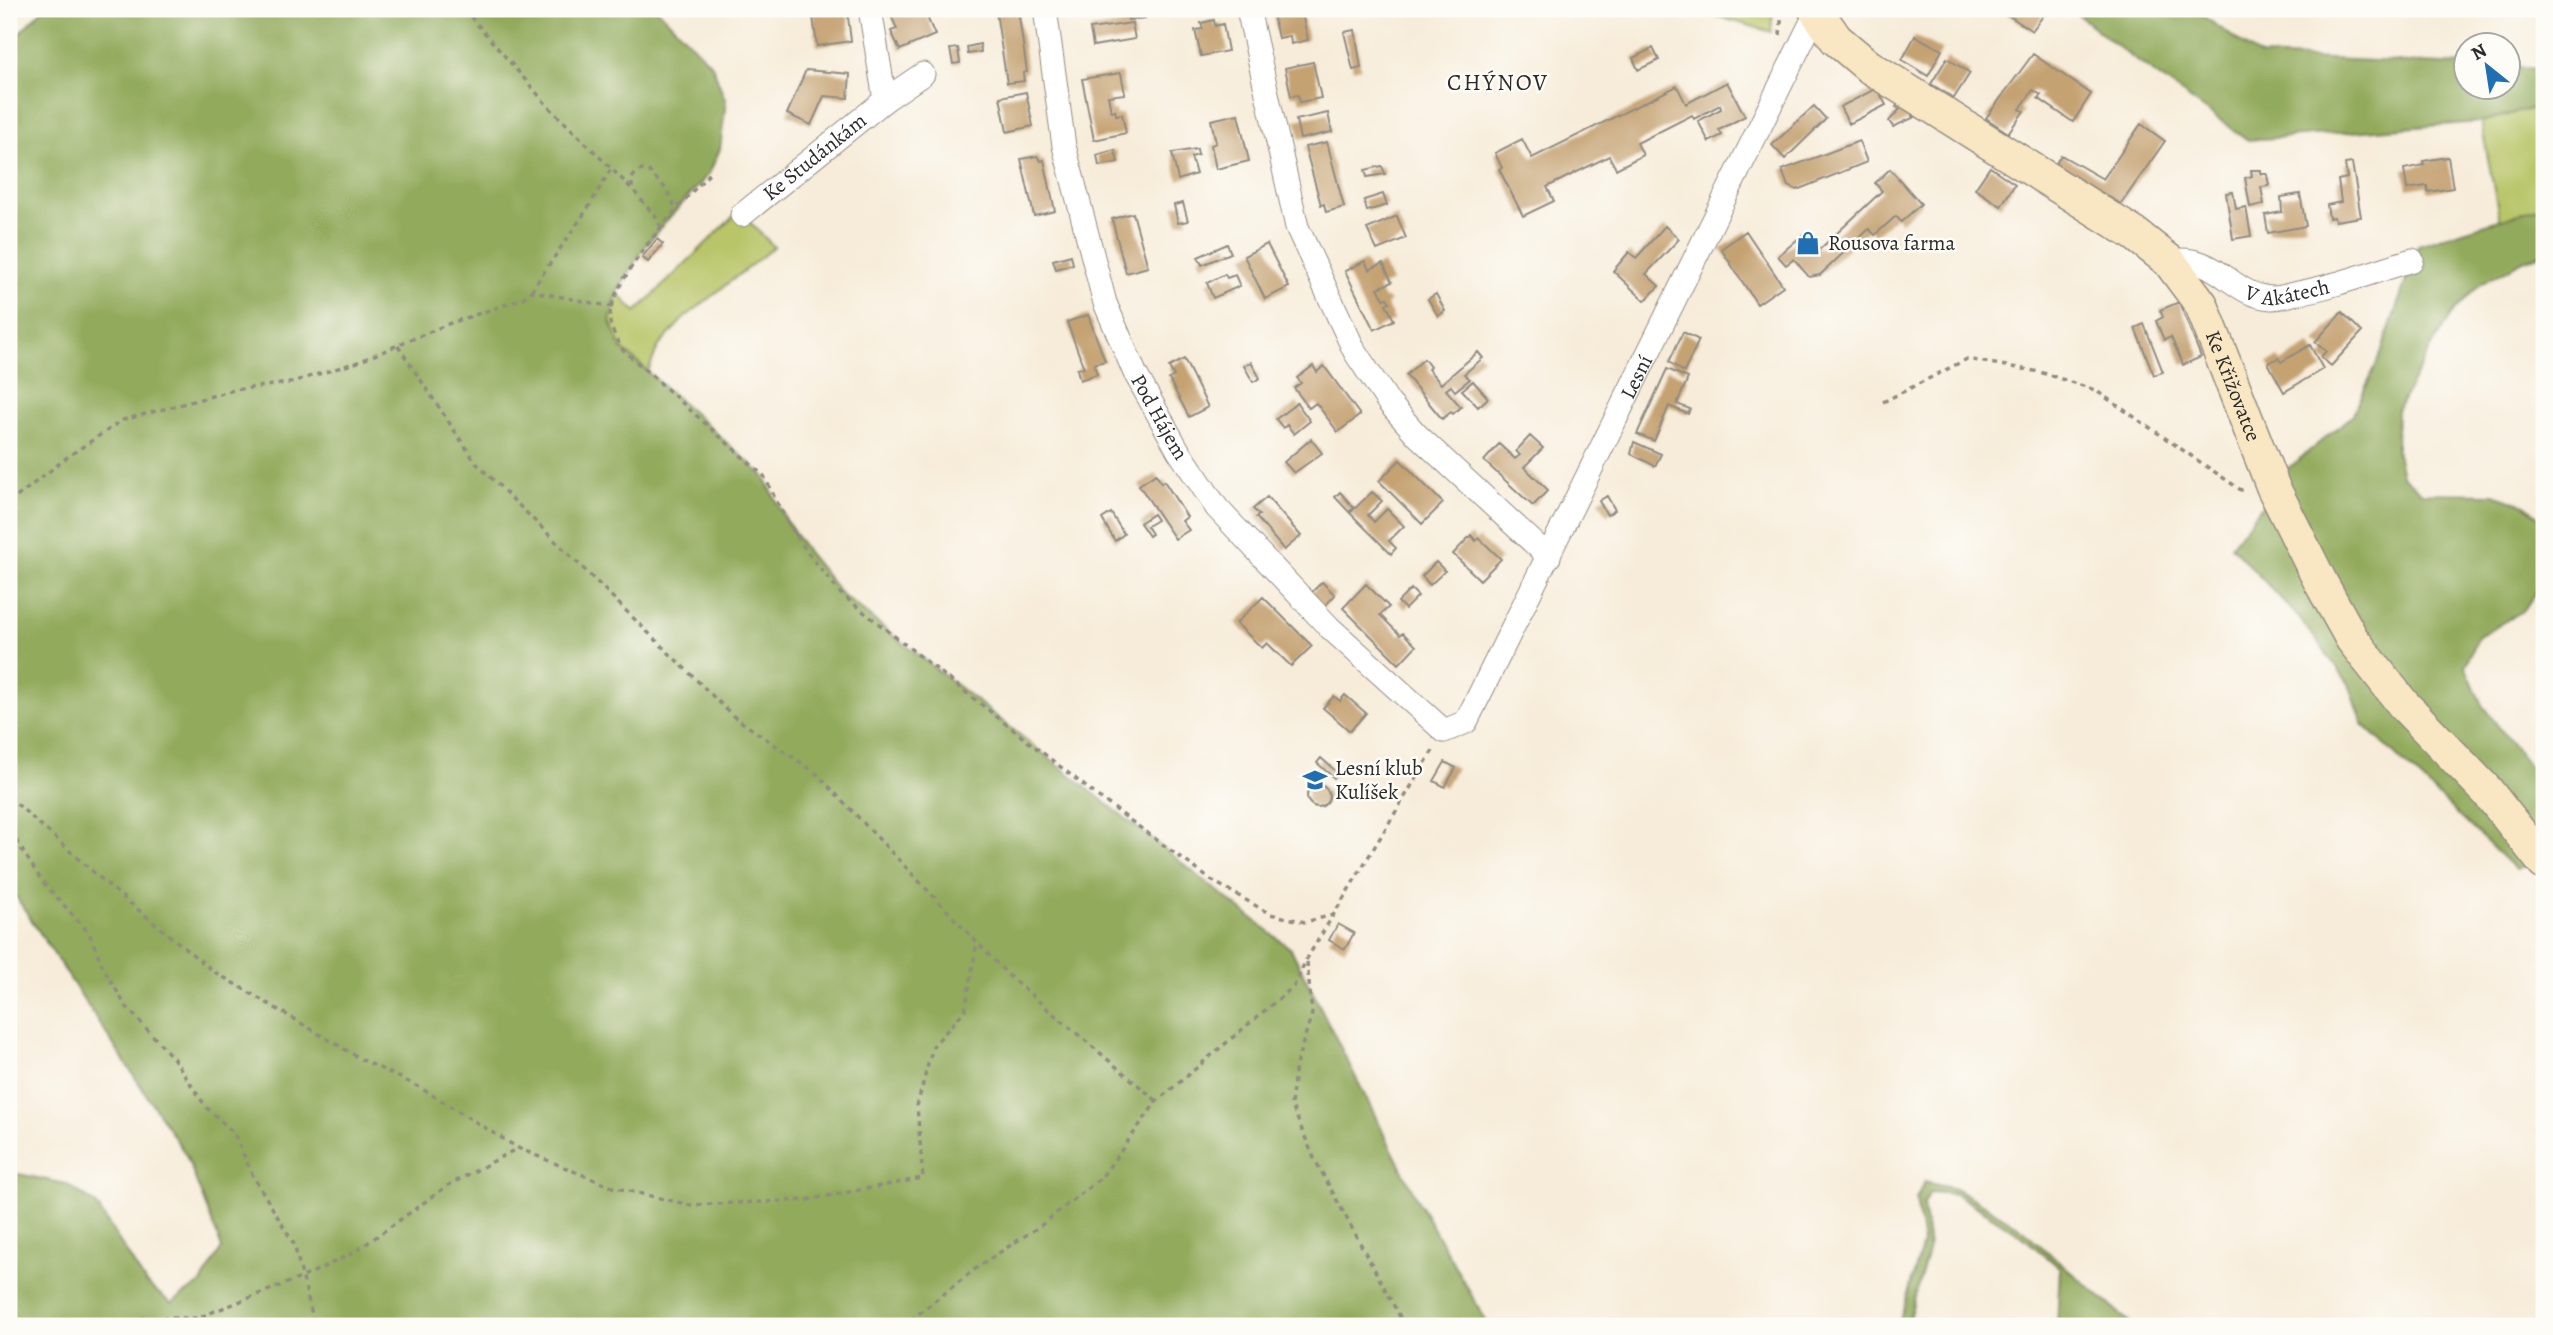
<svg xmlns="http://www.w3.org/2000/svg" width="2553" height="1335" font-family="Alegreya,serif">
<rect width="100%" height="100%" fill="#fdfcf7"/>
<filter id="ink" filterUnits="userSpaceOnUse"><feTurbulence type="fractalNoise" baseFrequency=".0143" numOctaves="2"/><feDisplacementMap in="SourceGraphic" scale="14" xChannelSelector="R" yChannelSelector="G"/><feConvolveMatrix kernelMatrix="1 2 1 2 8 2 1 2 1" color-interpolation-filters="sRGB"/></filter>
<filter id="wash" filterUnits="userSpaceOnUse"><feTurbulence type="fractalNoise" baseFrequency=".00686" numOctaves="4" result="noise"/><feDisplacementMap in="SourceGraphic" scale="28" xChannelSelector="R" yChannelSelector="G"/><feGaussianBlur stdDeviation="1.57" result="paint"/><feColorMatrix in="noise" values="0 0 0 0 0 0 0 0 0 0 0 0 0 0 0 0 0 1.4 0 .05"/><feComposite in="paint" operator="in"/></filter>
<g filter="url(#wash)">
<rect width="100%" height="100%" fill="#f7ecd9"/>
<path fill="#b8c567" stroke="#727849" stroke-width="2" d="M 1692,9 L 1773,9 L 1771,32 Z
M 2544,105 L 2544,206 L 2500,221 L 2481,122 Z
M 739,211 L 774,247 L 683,319 L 658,347 L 648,371 L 621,348 L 610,321 L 617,293 L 636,312 Z"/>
<path fill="#92aa5c" stroke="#5e6a44" stroke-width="2" d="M 43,9 L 657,9 L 712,65 L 726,102 L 720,149 L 709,174 L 661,227 L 641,252 L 617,293 L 610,321 L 621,348 L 764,476 L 787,522 L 808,553 L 841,594 L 1291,949 L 1419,1203 L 1489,1326 L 9,1326 L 9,1172 L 66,1184 L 95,1203 L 146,1283 L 171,1303 L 201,1283 L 222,1248 L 186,1155 L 9,886 L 9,44 Z
M 2071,9 L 2193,9 L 2260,56 L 2465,65 L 2466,88 L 2508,88 L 2508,67 L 2544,69 L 2544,105 L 2480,122 L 2248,140 L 2126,53 Z
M 2544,206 L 2544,253 L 2523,261 L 2479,285 L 2451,315 L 2429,351 L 2397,410 L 2396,449 L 2402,475 L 2422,493 L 2494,494 L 2525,505 L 2544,522 L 2544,581 L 2523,611 L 2479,636 L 2465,666 L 2482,705 L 2544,786 L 2544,857 L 2516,870 L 2363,724 L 2349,684 L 2302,621 L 2231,546 L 2269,497 L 2286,470 L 2352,416 L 2379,359 L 2418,245 Z
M 1924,1182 L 1957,1189 L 2018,1226 L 2134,1326 L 2057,1326 L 2060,1268 L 2018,1233 L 1956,1194 L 1930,1192 L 1923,1204 L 1929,1247 L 1907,1326 L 1898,1326 L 1923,1244 L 1916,1199 Z"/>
<g id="blocks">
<path fill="#c5a272" d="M 812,9 L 847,9 L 851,41 L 817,46 Z
M 894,9 L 929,9 L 932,15 L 927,17 L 935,35 L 900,50 L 891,31 L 897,29 L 889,11 Z
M 1018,9 L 1027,72 L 1023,73 L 1024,81 L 1007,83 L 996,12 Z
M 1127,9 L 1144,9 L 1145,18 L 1128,20 Z
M 1280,9 L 1301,9 L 1308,40 L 1291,44 L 1290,36 L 1278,38 L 1272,10 Z
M 1999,9 L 2048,9 L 2032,31 Z
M 1214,20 L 1215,26 L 1223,24 L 1228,51 L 1201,56 L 1195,30 L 1203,29 L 1201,23 Z
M 1132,23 L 1135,39 L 1093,46 L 1090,29 Z
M 1355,30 L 1361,68 L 1353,70 L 1344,32 Z
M 1915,36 L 1942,50 L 1928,76 L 1902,60 Z
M 980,44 L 981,52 L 968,54 L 967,47 Z
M 958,48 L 960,63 L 953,64 L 950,49 Z
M 1653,48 L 1659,60 L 1638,70 L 1633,58 Z
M 2033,54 L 2091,94 L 2073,122 L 2038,98 L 2041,95 L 2033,90 L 2020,109 L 2024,111 L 2008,133 L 1986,118 Z
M 1947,58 L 1970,73 L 1954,98 L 1931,84 Z
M 1313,62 L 1321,98 L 1300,102 L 1298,95 L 1291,96 L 1285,68 Z
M 806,70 L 850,74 L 848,98 L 824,96 L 811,125 L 787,114 Z
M 1121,73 L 1125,94 L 1108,96 L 1111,111 L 1115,110 L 1116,115 L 1122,114 L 1126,133 L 1094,140 L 1082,79 Z
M 1727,82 L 1745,116 L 1719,130 L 1722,135 L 1709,142 L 1698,121 L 1721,109 L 1720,105 L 1694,119 L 1692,115 L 1637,143 L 1643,155 L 1616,169 L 1609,156 L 1547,187 L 1554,201 L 1523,216 L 1499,169 L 1502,168 L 1495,153 L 1522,139 L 1532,158 L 1677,86 L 1686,104 Z
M 1877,88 L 1886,105 L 1849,124 L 1840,107 Z
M 1026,92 L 1033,126 L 1007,132 L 1000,97 Z
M 1899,103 L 1914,113 L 1912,116 L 1915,117 L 1893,127 L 1889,121 L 1900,109 L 1896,107 Z
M 1814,106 L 1826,119 L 1785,159 L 1772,145 Z
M 1328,113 L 1332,132 L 1300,139 L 1296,120 Z
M 1238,114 L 1249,161 L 1216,169 L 1211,145 L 1216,143 L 1211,120 Z
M 2141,124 L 2165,141 L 2121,204 L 2055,165 L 2061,155 L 2103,179 Z
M 1859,141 L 1867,162 L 1797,190 L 1788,186 L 1782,170 Z
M 1327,142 L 1344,207 L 1326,212 L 1324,204 L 1321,205 L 1305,147 Z
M 1197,149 L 1198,155 L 1191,157 L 1196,174 L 1178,180 L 1172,153 Z
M 1115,150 L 1118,162 L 1099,166 L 1097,155 Z
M 1037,156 L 1041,161 L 1044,160 L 1055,211 L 1034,216 L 1021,159 Z
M 2448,157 L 2453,188 L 2428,192 L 2427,186 L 2407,189 L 2404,169 L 2424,165 L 2423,161 Z
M 2352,163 L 2361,217 L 2335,221 L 2334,217 L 2329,218 L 2327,205 L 2341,202 L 2338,180 L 2347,178 L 2345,164 Z
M 1382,166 L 1385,174 L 1367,177 L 1365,170 Z
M 1990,167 L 2015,184 L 2001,206 L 1975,189 Z
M 1890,169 L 1921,204 L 1901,222 L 1896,216 L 1875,235 L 1869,229 L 1820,275 L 1809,277 L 1794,259 L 1786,265 L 1778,256 L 1805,233 L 1820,249 L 1882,191 L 1875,183 Z
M 2251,170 L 2261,170 L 2261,174 L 2267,174 L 2269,186 L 2261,187 L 2264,204 L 2250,207 L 2245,178 L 2252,176 Z
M 2233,192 L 2236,209 L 2246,207 L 2251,236 L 2233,239 L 2226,193 Z
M 1383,194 L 1387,205 L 1367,211 L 1364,200 Z
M 2300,194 L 2306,226 L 2268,233 L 2265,215 L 2282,212 L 2281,197 Z
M 1183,203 L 1188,221 L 1178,223 L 1174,205 Z
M 1133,213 L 1148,267 L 1126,273 L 1112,219 Z
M 1397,216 L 1406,238 L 1377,250 L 1367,229 Z
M 1665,226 L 1679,239 L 1646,274 L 1659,286 L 1645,301 L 1613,271 L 1629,252 L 1636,258 Z
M 1746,231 L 1783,286 L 1757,304 L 1721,249 Z
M 657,239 L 663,244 L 648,262 L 642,257 Z
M 1227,244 L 1231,253 L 1202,265 L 1198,257 Z
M 1267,244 L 1289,287 L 1265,299 L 1244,256 Z
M 1071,255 L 1073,264 L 1056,269 L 1053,260 Z
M 1365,261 L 1369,270 L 1383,263 L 1392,282 L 1378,288 L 1384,299 L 1387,298 L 1390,302 L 1386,304 L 1394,320 L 1374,330 L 1345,271 Z
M 1225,274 L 1227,278 L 1235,275 L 1240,286 L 1213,298 L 1207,283 Z
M 1436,294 L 1445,311 L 1438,316 L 1428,299 Z
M 2179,302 L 2201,357 L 2183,365 L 2171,337 L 2164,340 L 2156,321 L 2163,317 L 2160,310 Z
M 2342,312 L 2362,332 L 2331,366 L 2321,357 L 2326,351 L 2315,342 Z
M 1088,315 L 1105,361 L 1094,364 L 1097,374 L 1080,380 L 1077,369 L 1084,368 L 1067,322 Z
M 2144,324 L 2163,372 L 2154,375 L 2135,328 Z
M 1683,332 L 1699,340 L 1684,372 L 1669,362 Z
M 2310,345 L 2323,369 L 2284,392 L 2268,363 L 2278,358 L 2281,362 Z
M 1478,352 L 1483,358 L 1464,374 L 1470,379 L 1455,391 L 1451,386 L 1446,390 L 1461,407 L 1453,414 L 1451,412 L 1442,419 L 1406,375 L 1424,359 L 1430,367 L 1428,369 L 1441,384 Z
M 1184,359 L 1208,407 L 1189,417 L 1169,379 L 1174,376 L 1169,367 Z
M 1251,362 L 1260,378 L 1253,382 L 1244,366 Z
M 1313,366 L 1317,372 L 1324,366 L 1360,415 L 1338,432 L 1316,403 L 1309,408 L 1294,388 L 1301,383 L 1297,378 Z
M 1667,369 L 1688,378 L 1677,404 L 1690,409 L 1688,414 L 1669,406 L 1654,441 L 1637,434 Z
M 1473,381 L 1488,398 L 1478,407 L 1462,390 Z
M 1297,403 L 1310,421 L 1294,434 L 1287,425 L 1283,428 L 1276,419 Z
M 1530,436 L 1543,448 L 1524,467 L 1548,490 L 1533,506 L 1484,461 L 1499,444 L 1515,459 L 1520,455 L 1516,451 Z
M 1311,439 L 1322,453 L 1294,473 L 1284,462 Z
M 1634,442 L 1661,454 L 1655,466 L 1631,454 Z
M 1400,460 L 1443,503 L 1422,524 L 1379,481 Z
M 1156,474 L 1161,483 L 1164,481 L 1187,517 L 1182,521 L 1189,530 L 1175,539 L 1139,485 Z
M 1340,492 L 1354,508 L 1349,512 L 1335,497 Z
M 1372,492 L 1382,501 L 1368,515 L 1374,522 L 1387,509 L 1404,526 L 1389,541 L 1396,548 L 1391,554 L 1350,513 Z
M 1607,496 L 1615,510 L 1607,515 L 1599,501 Z
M 1267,497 L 1301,536 L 1284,550 L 1256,517 L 1259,515 L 1253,509 Z
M 1111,513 L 1124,534 L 1115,541 L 1102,519 Z
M 1153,514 L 1157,520 L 1147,526 L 1152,534 L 1149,536 L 1140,523 Z
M 1471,535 L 1476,541 L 1479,538 L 1501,559 L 1480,580 L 1453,554 Z
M 1436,562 L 1445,571 L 1430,585 L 1422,576 Z
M 1322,582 L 1335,595 L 1323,608 L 1309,595 Z
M 1366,584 L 1389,607 L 1380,615 L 1400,635 L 1403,633 L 1416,646 L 1399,664 L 1343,608 Z
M 1411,589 L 1418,596 L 1405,609 L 1398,602 Z
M 1263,597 L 1312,646 L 1291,666 L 1267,643 L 1262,648 L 1236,623 Z
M 1345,695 L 1366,713 L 1350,731 L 1323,708 L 1334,696 L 1340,701 Z
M 1321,758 L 1338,773 L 1334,778 L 1317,763 Z
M 1445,762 L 1456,768 L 1445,787 L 1434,781 Z
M1307 796a11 11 0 1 1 22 0a11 11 0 1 1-22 0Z
M 1338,924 L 1354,933 L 1345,949 L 1329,940 Z"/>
</g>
</g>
<g filter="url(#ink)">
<use href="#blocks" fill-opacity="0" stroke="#918c82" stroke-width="2"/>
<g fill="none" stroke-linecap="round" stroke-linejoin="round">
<g stroke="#918c82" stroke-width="25">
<g id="street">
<path d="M 870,9 L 885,100"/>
<path id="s1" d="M 1045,9 L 1064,146 L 1105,303 L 1135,373 L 1178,450 L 1217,508 L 1329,627 L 1444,731 L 1466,722 L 1817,11"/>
<path d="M 1248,9 L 1297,227 L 1355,352 L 1389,403 L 1417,435 L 1549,557"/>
<path id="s2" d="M 742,215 L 885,100 L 923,74"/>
<path id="s3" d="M 2169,261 C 2219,253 2230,296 2272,298 C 2278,298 2286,296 2293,294 C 2333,287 2373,272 2412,260"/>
</g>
</g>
<g stroke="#918c82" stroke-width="36">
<g id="secondary">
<path id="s4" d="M 1815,9 L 1836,39 L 1868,66 L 2136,235 L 2169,261 L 2201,304 L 2273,487 L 2321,583 L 2352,639 L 2403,704 L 2487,791 L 2544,863"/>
</g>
</g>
<path stroke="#918c82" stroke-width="3.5" stroke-dasharray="5 5" stroke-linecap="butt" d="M 464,9 L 547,105 L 633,190 L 656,217 L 661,227
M 2517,9 L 2544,20
M 1780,35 L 1782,9
M 709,174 C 684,199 604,286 610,322 C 611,330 618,340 621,348 L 764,476 L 787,522 L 808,553 L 841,594 L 1100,798 L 1211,880 L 1270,914 L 1305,922 L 1333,915
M 632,188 L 632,178 L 638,171 L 647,169 L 668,191 L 676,209
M 531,291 L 588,208 L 611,169
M 398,346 L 476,463 L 733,716 L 817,774 L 1011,978 L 1157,1101
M 1883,402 L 1967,359 L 2040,372 L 2095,390 L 2241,490 L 2246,489
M 9,503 L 70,455 L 123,420 L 234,390 L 289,383 L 358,362 L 448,324 L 522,299 L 531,291 L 613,307
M 9,797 L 109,886 L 213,971 L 363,1060 L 419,1087 L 518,1148 L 612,1187 L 690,1205 L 807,1200 L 923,1178 L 917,1106 L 933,1046 L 965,1010 L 977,942
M 9,811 L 17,842 L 42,881 L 89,933 L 104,969 L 125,1005 L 174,1059 L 206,1107 L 234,1133 L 253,1176 L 294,1244 L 315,1326
M 1307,962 L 1312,1014 L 1296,1065 L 1291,1104 L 1314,1158 L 1405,1326
M 123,1326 L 143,1318 L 197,1318 L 303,1277 L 355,1252 L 447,1186 L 518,1148
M 903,1326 L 979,1266 L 1040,1226 L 1101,1178 L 1157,1101 L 1294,986 L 1306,960 L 1435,747"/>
<use href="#street" stroke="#fff" stroke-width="23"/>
<use href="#secondary" stroke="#f9e7c3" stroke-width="33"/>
</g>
</g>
<defs>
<g id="shop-bare" transform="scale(1.89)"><path d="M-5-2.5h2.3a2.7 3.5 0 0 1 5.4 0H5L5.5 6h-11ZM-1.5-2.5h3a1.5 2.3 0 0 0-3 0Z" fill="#1f6fb2" stroke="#fdfcf7" stroke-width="2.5" paint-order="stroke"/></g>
<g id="school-bare" transform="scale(1.89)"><path d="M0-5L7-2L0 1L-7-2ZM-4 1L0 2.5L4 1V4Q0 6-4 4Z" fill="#1f6fb2" stroke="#fdfcf7" stroke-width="2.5" paint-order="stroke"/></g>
</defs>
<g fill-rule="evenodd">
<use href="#shop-bare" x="1808" y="243"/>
<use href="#school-bare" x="1315" y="780"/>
</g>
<g text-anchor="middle" stroke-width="5" stroke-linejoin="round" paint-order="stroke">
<g font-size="21" fill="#2b2b2b" stroke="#fdfcf7">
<text dy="7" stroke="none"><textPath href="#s2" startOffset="93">Ke Studánkám</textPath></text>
<text dy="7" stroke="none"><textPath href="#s3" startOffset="128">V Akátech</textPath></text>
<text dy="7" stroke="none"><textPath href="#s1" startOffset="1262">Lesní</textPath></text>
<text dy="7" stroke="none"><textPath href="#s4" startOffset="579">Ke Křižovatce</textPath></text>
<text dy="7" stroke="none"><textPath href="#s1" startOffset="427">Pod Hájem</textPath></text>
</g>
<g font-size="21" fill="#2b2b2b" stroke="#fdfcf7" text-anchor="start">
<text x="1828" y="250">Rousova farma</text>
<text x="1335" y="775">Lesní klub<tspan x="1335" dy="24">Kulíšek</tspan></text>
</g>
<g font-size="23" letter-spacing="2" fill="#2b2b2b" stroke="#fdfcf7">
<text x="1498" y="90">CHÝNOV</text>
</g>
</g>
<rect width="2553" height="1335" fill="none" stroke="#fdfcf7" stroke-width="35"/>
<g transform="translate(2487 66) rotate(330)"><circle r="33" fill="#fdfcf7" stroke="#a9a8a5" stroke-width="2"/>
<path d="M0-5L12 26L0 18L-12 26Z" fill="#1f6fb2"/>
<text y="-10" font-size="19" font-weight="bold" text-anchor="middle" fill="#2b2b2b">N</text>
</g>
</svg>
